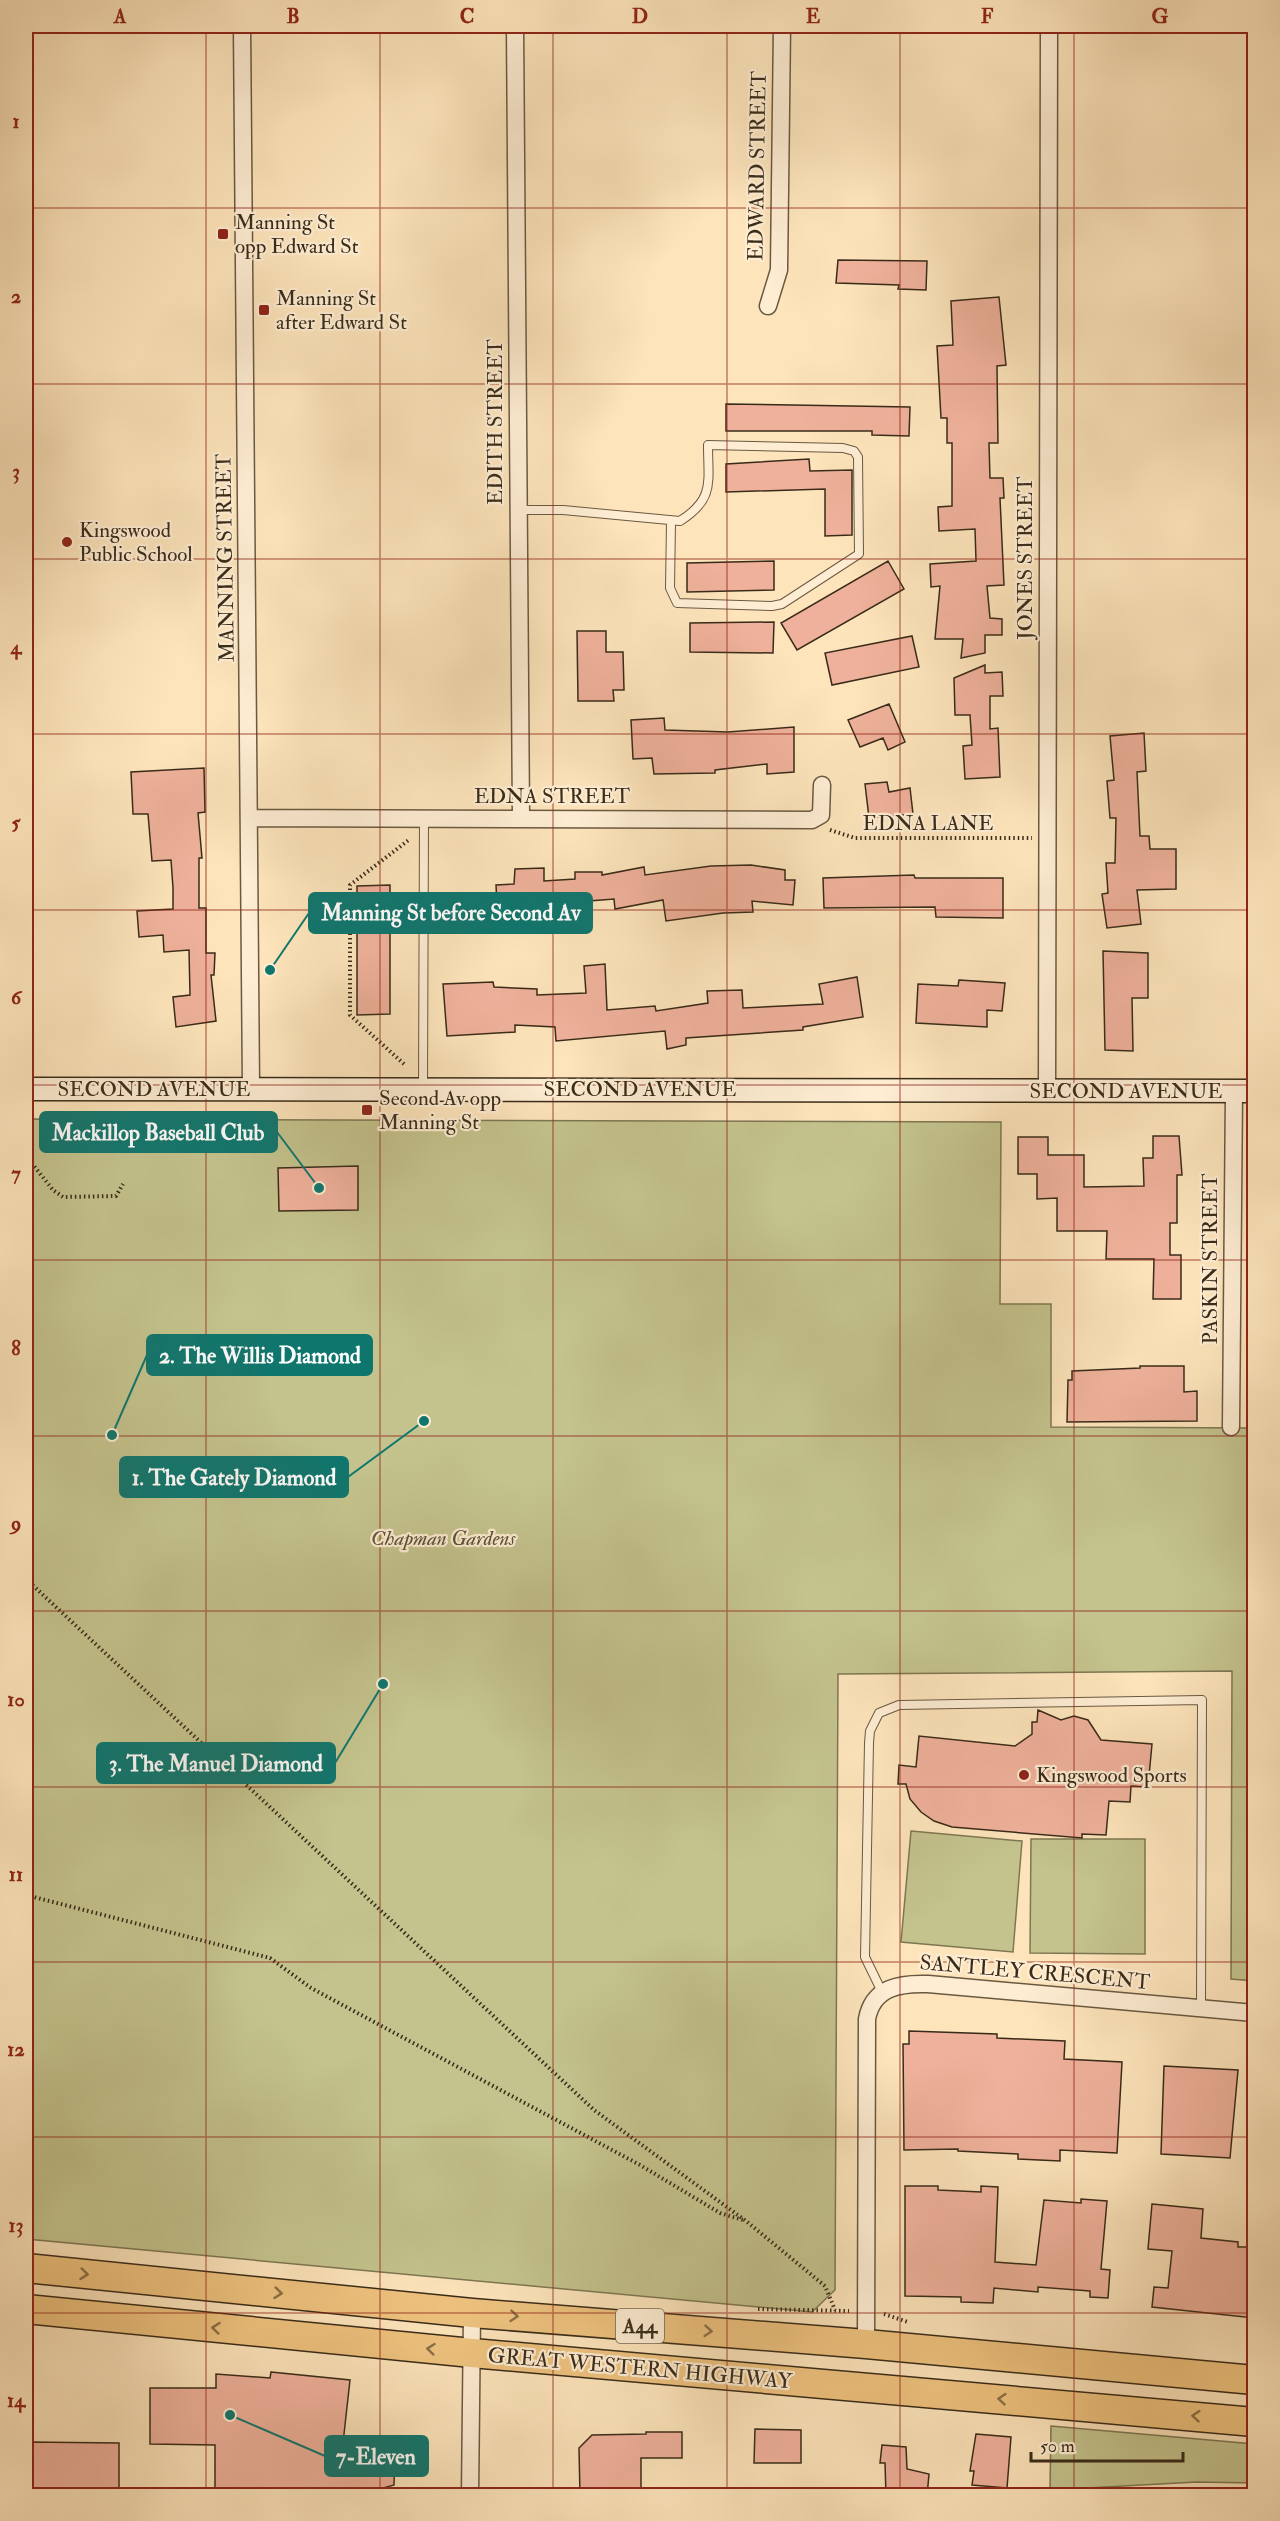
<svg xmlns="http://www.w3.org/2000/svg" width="1280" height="2521" font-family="'IM FELL Double Pica',serif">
<rect width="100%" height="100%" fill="#fde4bb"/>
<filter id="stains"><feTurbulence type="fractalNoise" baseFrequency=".00333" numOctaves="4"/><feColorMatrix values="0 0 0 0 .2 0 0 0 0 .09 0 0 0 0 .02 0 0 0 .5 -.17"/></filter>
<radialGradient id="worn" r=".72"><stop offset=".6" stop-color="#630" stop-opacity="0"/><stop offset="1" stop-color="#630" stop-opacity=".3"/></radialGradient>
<path fill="#c4c38d" stroke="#7e7753" stroke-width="1.5" d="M 26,1119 L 1001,1122 L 1000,1304 L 1051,1304 L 1051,1427 L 1254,1428 L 1254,1981 L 1231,1979 L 1232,1671 L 838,1674 L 835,2290 L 812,2312 L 26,2239 Z
M 911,1831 L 1022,1841 L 1013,1952 L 901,1942 Z
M 1031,1839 L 1145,1839 L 1145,1954 L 1030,1953 Z
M 1051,2426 L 1254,2444 L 1254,2483 L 1197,2482 L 1050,2490 Z"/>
<path fill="#efb19b" stroke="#392b19" stroke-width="1.5" d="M 838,260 L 927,261 L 926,290 L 898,289 L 899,285 L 836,283 Z
M 999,297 L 1006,365 L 997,366 L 998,443 L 989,443 L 990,478 L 1003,478 L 1004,498 L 1000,498 L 1004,585 L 987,586 L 990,618 L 1002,619 L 1002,635 L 985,635 L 985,653 L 961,658 L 963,639 L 935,639 L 940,586 L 931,587 L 930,564 L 976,561 L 975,529 L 939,531 L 938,507 L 952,506 L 952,443 L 947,443 L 947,418 L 941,418 L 937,346 L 953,345 L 951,301 Z
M 726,404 L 910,407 L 909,436 L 872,435 L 872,431 L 726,431 Z
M 809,459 L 810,471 L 852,470 L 852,535 L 825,536 L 825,489 L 726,492 L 726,464 Z
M 774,561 L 774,590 L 687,592 L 687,563 Z
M 888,561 L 904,589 L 797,650 L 781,623 Z
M 774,622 L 773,653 L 690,652 L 690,623 Z
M 577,631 L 606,631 L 606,652 L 623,652 L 624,690 L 613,690 L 614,701 L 578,701 Z
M 912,636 L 919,667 L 832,685 L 825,653 Z
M 985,665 L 985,673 L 1002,672 L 1003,696 L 990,696 L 990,729 L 998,728 L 1000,777 L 965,779 L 963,746 L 972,745 L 970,715 L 955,715 L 954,678 Z
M 889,704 L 905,742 L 888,750 L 883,738 L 860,747 L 848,720 Z
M 664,718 L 665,730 L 728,732 L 794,727 L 794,772 L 767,774 L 767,764 L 715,770 L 715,773 L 654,774 L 652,758 L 633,759 L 631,720 Z
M 1144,733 L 1146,771 L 1137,772 L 1140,836 L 1149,836 L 1150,849 L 1176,849 L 1176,889 L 1137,890 L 1141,924 L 1107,928 L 1102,894 L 1108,893 L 1106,863 L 1115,863 L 1116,818 L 1110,818 L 1107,781 L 1114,780 L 1110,736 Z
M 204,768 L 205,812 L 198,813 L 202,858 L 199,858 L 199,908 L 206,908 L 206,953 L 215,953 L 214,975 L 211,975 L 216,1021 L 176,1027 L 173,997 L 190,995 L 189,950 L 164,952 L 163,935 L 139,937 L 137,911 L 173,909 L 173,888 L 171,860 L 152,861 L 148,814 L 133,814 L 131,772 Z
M 887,782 L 889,792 L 910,788 L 913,814 L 869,818 L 865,784 Z
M 751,865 L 785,870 L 785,880 L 795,880 L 793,905 L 752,901 L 753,912 L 723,913 L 666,921 L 663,900 L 615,909 L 614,899 L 576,902 L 576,932 L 553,932 L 553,918 L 514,919 L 513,904 L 497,905 L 496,885 L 514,884 L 515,869 L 544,868 L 544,881 L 575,879 L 575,872 L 602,872 L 602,875 L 644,867 L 645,875 L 711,866 Z
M 914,875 L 915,878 L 1003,878 L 1003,918 L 936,917 L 935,907 L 824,908 L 823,878 Z
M 390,885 L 390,1014 L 357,1015 L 357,886 Z
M 1103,951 L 1148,953 L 1148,998 L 1132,998 L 1133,1051 L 1105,1050 Z
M 605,964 L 607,1010 L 655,1006 L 656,1011 L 708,1003 L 707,991 L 742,990 L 743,1008 L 823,1004 L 819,984 L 857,977 L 863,1017 L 803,1027 L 803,1030 L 686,1038 L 686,1045 L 667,1049 L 665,1031 L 556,1041 L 555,1027 L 515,1025 L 515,1032 L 447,1036 L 443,984 L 493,982 L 494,987 L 537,989 L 537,995 L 586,993 L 584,966 Z
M 959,980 L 1005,983 L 1002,1011 L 987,1010 L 987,1027 L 916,1023 L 918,984 L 958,986 Z
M 1153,1136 L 1179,1136 L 1182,1175 L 1177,1175 L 1177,1223 L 1170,1223 L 1170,1255 L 1181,1255 L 1181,1299 L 1153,1299 L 1154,1259 L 1106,1259 L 1107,1231 L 1057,1231 L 1057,1198 L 1037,1199 L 1037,1174 L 1018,1174 L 1018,1137 L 1048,1137 L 1048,1155 L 1084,1155 L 1084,1187 L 1144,1186 L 1143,1158 L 1153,1158 Z
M 358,1166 L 358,1210 L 279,1211 L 278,1168 Z
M 1140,1366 L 1184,1366 L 1184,1392 L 1197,1391 L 1197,1421 L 1067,1422 L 1068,1380 L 1072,1380 L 1072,1371 L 1140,1368 Z
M 1038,1710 L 1061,1720 L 1074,1716 L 1088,1720 L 1101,1740 L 1152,1744 L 1148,1787 L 1131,1786 L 1130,1802 L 1109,1801 L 1106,1835 L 1082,1834 L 1082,1838 L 952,1827 L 934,1821 L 921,1812 L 910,1799 L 906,1784 L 898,1784 L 899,1765 L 916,1767 L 919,1736 L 1015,1746 L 1032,1734 L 1032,1722 L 1037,1722 Z
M 909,2031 L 997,2034 L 997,2038 L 1065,2041 L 1064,2059 L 1122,2062 L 1117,2153 L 1060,2150 L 1060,2161 L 1018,2159 L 1018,2154 L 958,2151 L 958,2149 L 904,2150 L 903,2044 L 909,2044 Z
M 1164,2066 L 1238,2070 L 1230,2158 L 1161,2154 Z
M 905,2186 L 938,2186 L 938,2190 L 981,2192 L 981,2186 L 998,2187 L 995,2262 L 1036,2265 L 1044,2200 L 1081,2203 L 1081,2199 L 1107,2201 L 1101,2269 L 1110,2270 L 1108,2298 L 1090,2297 L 1090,2291 L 1038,2287 L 1038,2292 L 994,2288 L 993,2303 L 961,2302 L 961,2297 L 905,2296 Z
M 1152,2204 L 1203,2209 L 1201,2238 L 1238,2242 L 1238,2247 L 1254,2247 L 1254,2318 L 1152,2307 L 1154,2287 L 1168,2288 L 1172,2251 L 1148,2249 Z
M 271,2372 L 350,2380 L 343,2443 L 395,2447 L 394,2485 L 355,2496 L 215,2496 L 215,2445 L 150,2444 L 150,2388 L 216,2388 L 216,2374 L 270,2378 Z
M 755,2429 L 801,2430 L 801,2463 L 754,2463 Z
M 646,2432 L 682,2432 L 682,2458 L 641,2458 L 641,2496 L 580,2496 L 579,2448 L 592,2435 L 646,2434 Z
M 976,2434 L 1011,2437 L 1007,2488 L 972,2485 L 974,2471 L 970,2471 Z
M 26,2442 L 119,2443 L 119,2496 L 26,2496 Z
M 882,2445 L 906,2447 L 907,2469 L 929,2474 L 927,2496 L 886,2496 L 885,2463 L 880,2463 Z"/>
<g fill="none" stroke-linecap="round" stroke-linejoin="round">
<g stroke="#6a5942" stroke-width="10">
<path id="lane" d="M 518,510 L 563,510 L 680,521 C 715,499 708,482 708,445 L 843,448 L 854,451 L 858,457 L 859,554 L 782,604 L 772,606 L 677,603 L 670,588 L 671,522
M 423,1087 L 424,818
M 882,1992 L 865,1957 L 869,1743 L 870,1731 L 879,1713 L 899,1705 L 1202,1700 L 1201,2008"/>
</g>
<g stroke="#6a5942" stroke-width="19">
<path id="street" d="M 242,26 L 251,1089
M 515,26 L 521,818
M 768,306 L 779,270 L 782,26
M 251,818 L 812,820 L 821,815 L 822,785
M 1047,1091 L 1049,26
M 1231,1427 L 1234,1091
M 866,2344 L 867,2019 C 873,1987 900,1983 928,1984 L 1254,2013
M 470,2496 L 472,2313"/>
</g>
<g stroke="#392b19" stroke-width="25">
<path id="secondary" d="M 26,1089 L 1254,1091"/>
</g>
<g stroke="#392b19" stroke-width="31">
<path id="highway" d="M 26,2268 L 472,2313 L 866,2344 L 1254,2380
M 26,2309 L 472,2353 L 1254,2422"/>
</g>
<path stroke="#392b19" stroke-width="4" stroke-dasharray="1.5 3" stroke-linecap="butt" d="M 830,830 L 855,838 L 1032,838
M 404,1064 L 350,1015 L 350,885 L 410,839
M 26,1156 L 53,1190 L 63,1197 L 116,1196 L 123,1184
M 26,1579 L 594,2110 L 746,2221 L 825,2286 L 835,2310
M 26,1895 L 270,1958 L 311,1988 L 640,2165 L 720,2213 L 743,2220
M 758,2309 L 849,2311
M 884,2314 L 908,2322"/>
<use href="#lane" stroke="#feedd3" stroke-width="8"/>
<use href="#street" stroke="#feedd3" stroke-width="16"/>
<use href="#secondary" stroke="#feedd3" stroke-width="22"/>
<use href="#highway" stroke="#eec27e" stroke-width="28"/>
</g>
<defs><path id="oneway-chevron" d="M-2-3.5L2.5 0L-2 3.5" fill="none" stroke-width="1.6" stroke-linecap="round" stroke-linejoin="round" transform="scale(1.5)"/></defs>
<g stroke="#8a6f46">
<use href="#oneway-chevron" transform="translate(84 2274) rotate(6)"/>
<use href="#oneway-chevron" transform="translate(278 2293) rotate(6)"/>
<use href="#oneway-chevron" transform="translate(514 2316) rotate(5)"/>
<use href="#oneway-chevron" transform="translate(216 2328) rotate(-174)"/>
<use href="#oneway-chevron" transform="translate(708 2331) rotate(5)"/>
<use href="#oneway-chevron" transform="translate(431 2349) rotate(-174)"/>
<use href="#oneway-chevron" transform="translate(1002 2399) rotate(-175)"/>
<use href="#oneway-chevron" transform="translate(1196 2416) rotate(-175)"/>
</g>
<path fill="none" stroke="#8f2418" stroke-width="1.5" stroke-opacity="0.55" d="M 206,26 L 206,2496M 380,26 L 380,2496M 553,26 L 553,2496M 727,26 L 727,2496M 900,26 L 900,2496M 1074,26 L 1074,2496M 26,208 L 1254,208M 26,384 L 1254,384M 26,559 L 1254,559M 26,734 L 1254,734M 26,910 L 1254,910M 26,1085 L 1254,1085M 26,1260 L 1254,1260M 26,1436 L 1254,1436M 26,1611 L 1254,1611M 26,1787 L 1254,1787M 26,1962 L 1254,1962M 26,2137 L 1254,2137M 26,2313 L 1254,2313"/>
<g fill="#8f2418" stroke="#feedd3" stroke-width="2">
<rect x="217" y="228" width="12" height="12" rx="3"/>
<rect x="258" y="304" width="12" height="12" rx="3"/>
<circle cx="67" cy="542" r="6"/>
<rect x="361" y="1104" width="12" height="12" rx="3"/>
<circle cx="1024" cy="1775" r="6"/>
</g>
<g text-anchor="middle" stroke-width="4.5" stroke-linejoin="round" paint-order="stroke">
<rect fill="#feedd3" stroke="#746551" stroke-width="1.5" x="616" y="2309" width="48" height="34" rx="4.5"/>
<g font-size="20" font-weight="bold" fill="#392b19">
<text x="640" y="2333">A44</text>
</g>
<g font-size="21" fill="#392b19" stroke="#feedd3">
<text transform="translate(757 166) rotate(-89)" y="7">EDWARD STREET</text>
<text transform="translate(495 422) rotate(-90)" y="7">EDITH STREET</text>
<text transform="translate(225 558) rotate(-91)" y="7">MANNING STREET</text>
<text transform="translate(1025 558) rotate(-90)" y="7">JONES STREET</text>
<text x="552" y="803">EDNA STREET</text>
<text x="928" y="830">EDNA LANE</text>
<text x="154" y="1096">SECOND AVENUE</text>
<text x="640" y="1096">SECOND AVENUE</text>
<text x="1126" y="1098">SECOND AVENUE</text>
<text transform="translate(1210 1259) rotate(-90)" y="7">PASKIN STREET</text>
<text transform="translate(1035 1972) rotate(5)" y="7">SANTLEY CRESCENT</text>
<text transform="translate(640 2368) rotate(5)" y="7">GREAT WESTERN HIGHWAY</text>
</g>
<g font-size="21" fill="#392b19" stroke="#feedd3" text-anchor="start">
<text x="235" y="229">Manning St<tspan x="235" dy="24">opp Edward St</tspan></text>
<text x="276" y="305">Manning St<tspan x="276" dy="24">after Edward St</tspan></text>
<text x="79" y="537">Kingswood<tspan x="79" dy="24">Public School</tspan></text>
<text x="379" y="1105">Second Av opp<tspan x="379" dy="24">Manning St</tspan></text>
<text x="1036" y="1782">Kingswood Sports</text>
</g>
<g font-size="21" font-style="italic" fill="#5c5136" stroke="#feedd3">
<text x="443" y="1545">Chapman Gardens</text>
</g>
</g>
<path fill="none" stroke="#0f766e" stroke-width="2" d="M270 970L309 913M319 1188L277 1132M112 1435L147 1355M424 1421L348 1477M383 1684L335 1763M230 2415L325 2456"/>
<g fill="#0f766e" stroke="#feedd3" stroke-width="2">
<circle cx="270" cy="970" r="6"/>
<circle cx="319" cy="1188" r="6"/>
<circle cx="112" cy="1435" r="6"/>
<circle cx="424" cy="1421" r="6"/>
<circle cx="383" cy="1684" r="6"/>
<circle cx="230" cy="2415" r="6"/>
</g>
<g fill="#0f766e" stroke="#0f766e" stroke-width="2">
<rect x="309" y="893" width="283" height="40" rx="6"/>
<rect x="40" y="1112" width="237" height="40" rx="6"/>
<rect x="147" y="1335" width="225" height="40" rx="6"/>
<rect x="120" y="1457" width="228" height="40" rx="6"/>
<rect x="97" y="1743" width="238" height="40" rx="6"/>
<rect x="325" y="2436" width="103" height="40" rx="6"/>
</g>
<g font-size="22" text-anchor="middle" font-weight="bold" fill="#fff">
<text x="451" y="920">Manning St before Second Av</text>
<text x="158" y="1140">Mackillop Baseball Club</text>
<text x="260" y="1363">2. The Willis Diamond</text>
<text x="234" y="1485">1. The Gately Diamond</text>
<text x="216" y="1771">3. The Manuel Diamond</text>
<text x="376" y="2464">7-Eleven</text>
</g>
<rect width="1280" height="2521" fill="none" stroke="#fde4bb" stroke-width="66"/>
<path d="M1031 2452v9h152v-9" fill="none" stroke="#392b19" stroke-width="3"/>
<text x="1040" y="2452" font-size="18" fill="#392b19" stroke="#feedd3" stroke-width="4.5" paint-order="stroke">50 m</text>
<rect x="33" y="33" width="1214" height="2455" fill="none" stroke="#8f2418" stroke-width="2"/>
<g font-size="20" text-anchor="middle" font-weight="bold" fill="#8f2418">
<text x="120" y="23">A</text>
<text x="293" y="23">B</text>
<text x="467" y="23">C</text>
<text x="640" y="23">D</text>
<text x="813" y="23">E</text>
<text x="987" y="23">F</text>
<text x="1160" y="23">G</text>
<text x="16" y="128">1</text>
<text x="16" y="303">2</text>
<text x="16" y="478">3</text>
<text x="16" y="654">4</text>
<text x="16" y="829">5</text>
<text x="16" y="1004">6</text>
<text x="16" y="1180">7</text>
<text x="16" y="1355">8</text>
<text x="16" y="1530">9</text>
<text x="16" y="1706">10</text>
<text x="16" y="1881">11</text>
<text x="16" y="2056">12</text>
<text x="16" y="2232">13</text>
<text x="16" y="2407">14</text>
</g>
<rect width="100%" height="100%" filter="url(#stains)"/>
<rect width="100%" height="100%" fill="url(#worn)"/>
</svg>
